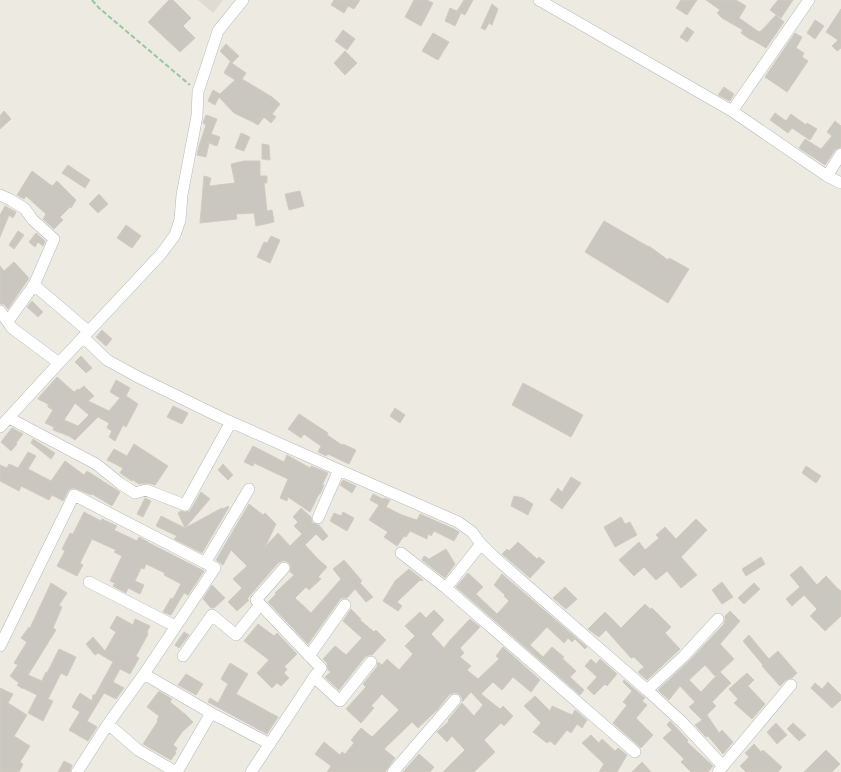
<svg xmlns="http://www.w3.org/2000/svg" width="841" height="772" font-family="Raleway,sans-serif">
<rect width="100%" height="100%" fill="#edeae1"/>
<path fill="#dfdbd2" d="M 198,0 L 223,0 L 213,13 Z"/>
<path fill="#cac6c0" stroke="#d2cbbf" fill-rule="evenodd" d="M 169,0 L 173,0 L 191,18 L 183,26 L 195,38 L 180,52 L 148,22 Z
M 334,0 L 360,0 L 354,9 L 348,6 L 344,13 L 331,5 Z
M 414,0 L 427,0 L 433,3 L 421,26 L 405,17 Z
M 464,0 L 473,0 L 465,15 L 457,11 Z
M 681,0 L 697,0 L 687,15 L 676,8 Z
M 706,0 L 736,0 L 746,6 L 739,18 L 759,32 L 760,31 L 761,31 L 776,15 L 784,22 L 766,48 L 751,39 L 751,40 L 741,33 L 743,30 L 722,18 L 717,13 L 720,10 Z
M 778,0 L 793,0 L 781,18 L 770,10 Z
M 492,4 L 498,9 L 492,25 L 489,23 L 485,30 L 481,28 Z
M 450,8 L 461,13 L 455,26 L 445,21 Z
M 841,9 L 841,48 L 837,51 L 832,46 L 838,40 L 826,32 Z
M 815,20 L 824,26 L 815,39 L 807,33 Z
M 687,27 L 694,32 L 687,42 L 680,37 Z
M 343,30 L 355,39 L 347,50 L 335,41 Z
M 433,33 L 449,42 L 438,60 L 422,51 Z
M 795,33 L 802,37 L 796,48 L 804,53 L 802,57 L 808,61 L 787,92 L 765,77 Z
M 226,44 L 239,56 L 232,63 L 220,51 Z
M 345,51 L 357,63 L 345,75 L 334,63 Z
M 230,62 L 246,73 L 242,79 L 272,97 L 280,104 L 272,114 L 276,117 L 271,123 L 264,117 L 258,125 L 253,122 L 234,113 L 219,97 L 215,105 L 208,101 L 213,90 L 220,94 L 235,80 L 224,73 Z
M 724,87 L 734,94 L 730,101 L 718,95 Z
M 4,111 L 11,119 L 0,129 L 0,116 Z
M 775,113 L 786,121 L 791,114 L 806,125 L 807,123 L 817,129 L 810,140 L 792,128 L 788,133 L 770,120 Z
M 206,115 L 217,119 L 211,134 L 220,137 L 217,146 L 209,143 L 206,157 L 197,155 L 199,146 L 206,125 L 203,123 Z
M 835,121 L 841,126 L 841,147 L 835,150 L 825,165 L 799,148 L 805,139 L 821,149 L 832,136 L 827,132 Z
M 241,133 L 250,137 L 244,151 L 235,148 Z
M 262,144 L 269,145 L 270,160 L 262,159 Z
M 244,161 L 260,161 L 260,176 L 267,176 L 267,183 L 264,183 L 267,211 L 272,210 L 274,222 L 256,226 L 254,213 L 236,214 L 237,219 L 200,223 L 204,176 L 211,178 L 209,186 L 235,183 L 231,164 Z
M 68,165 L 90,180 L 85,188 L 62,173 Z
M 32,171 L 52,186 L 57,181 L 76,200 L 71,208 L 70,207 L 60,217 L 63,220 L 54,229 L 43,219 L 46,214 L 26,196 L 24,199 L 17,195 Z
M 300,191 L 304,206 L 289,210 L 285,194 Z
M 99,194 L 108,204 L 98,213 L 89,204 Z
M 5,206 L 16,212 L 13,218 L 9,215 L 0,237 L 0,215 Z
M 604,221 L 649,247 L 649,246 L 668,260 L 669,258 L 689,269 L 668,303 L 585,252 Z
M 126,225 L 141,236 L 132,248 L 117,238 Z
M 18,231 L 24,235 L 14,249 L 9,245 Z
M 36,233 L 45,241 L 43,246 L 38,242 L 35,247 L 29,242 Z
M 271,236 L 280,240 L 270,263 L 257,257 L 264,242 L 267,243 Z
M 14,262 L 29,278 L 8,309 L 4,304 L 0,304 L 0,266 L 4,271 Z
M 32,301 L 43,312 L 38,317 L 27,307 Z
M 102,330 L 112,339 L 106,346 L 96,337 Z
M 81,356 L 92,368 L 86,373 L 75,362 Z
M 57,377 L 74,392 L 78,389 L 79,390 L 84,386 L 94,396 L 88,401 L 109,411 L 120,398 L 110,392 L 116,380 L 130,388 L 126,396 L 138,404 L 126,427 L 123,425 L 115,441 L 109,437 L 112,431 L 107,428 L 109,423 L 98,417 L 75,440 L 69,436 L 53,430 L 54,427 L 45,423 L 53,410 L 48,407 L 48,404 L 38,399 L 40,396 ZM 75,403 L 89,415 L 78,426 L 64,420 Z
M 523,383 L 583,415 L 571,437 L 512,405 Z
M 173,406 L 188,413 L 182,424 L 167,417 Z
M 395,408 L 405,415 L 400,423 L 390,416 Z
M 299,414 L 328,433 L 327,435 L 342,445 L 343,444 L 356,450 L 349,464 L 328,454 L 326,456 L 318,452 L 321,446 L 304,434 L 301,438 L 288,429 Z
M 12,428 L 23,434 L 16,443 L 17,444 L 11,451 L 1,442 Z
M 33,439 L 55,453 L 51,459 L 31,443 Z
M 134,444 L 168,466 L 155,485 L 148,483 L 139,484 L 133,480 L 132,481 L 120,473 L 123,468 L 107,460 L 114,449 L 127,456 Z
M 253,446 L 284,462 L 287,455 L 310,468 L 311,466 L 328,473 L 322,485 L 324,485 L 320,494 L 319,494 L 310,512 L 288,497 L 287,501 L 280,498 L 288,479 L 254,463 L 253,466 L 244,462 Z
M 28,452 L 36,456 L 28,469 L 51,481 L 65,461 L 84,475 L 87,471 L 120,492 L 112,506 L 92,494 L 91,495 L 74,488 L 70,489 L 68,491 L 63,501 L 52,495 L 49,500 L 21,486 L 19,491 L 0,481 L 0,465 L 7,468 L 9,464 L 18,468 Z
M 223,464 L 233,475 L 228,480 L 218,470 Z
M 806,466 L 821,476 L 816,483 L 802,473 Z
M 571,477 L 581,483 L 562,509 L 550,500 L 558,488 L 562,492 Z
M 343,480 L 356,486 L 352,493 L 340,485 Z
M 201,492 L 210,499 L 185,528 L 222,508 L 223,509 L 228,506 L 229,507 L 202,553 L 174,539 L 177,536 L 156,526 L 161,516 L 185,528 L 178,513 L 181,511 L 185,512 L 190,511 Z
M 373,494 L 383,499 L 384,498 L 390,500 L 386,507 L 402,515 L 417,520 L 420,514 L 454,529 L 459,532 L 454,541 L 434,531 L 431,536 L 428,534 L 427,539 L 410,531 L 406,537 L 404,536 L 397,546 L 384,537 L 388,532 L 369,520 L 379,505 L 370,500 Z
M 514,496 L 523,498 L 533,504 L 528,515 L 511,506 Z
M 145,498 L 151,501 L 143,517 L 137,514 Z
M 249,504 L 263,515 L 265,513 L 276,524 L 265,547 L 278,533 L 290,546 L 302,534 L 294,526 L 298,522 L 293,517 L 301,508 L 311,517 L 312,523 L 319,525 L 328,536 L 323,541 L 316,534 L 305,545 L 318,559 L 327,567 L 318,577 L 321,579 L 309,590 L 306,587 L 295,598 L 311,613 L 341,579 L 333,569 L 344,560 L 362,581 L 360,583 L 373,597 L 366,602 L 355,589 L 347,598 L 341,598 L 308,644 L 268,602 L 276,594 L 275,593 L 294,575 L 290,572 L 291,566 L 289,563 L 286,561 L 282,561 L 278,563 L 247,599 L 249,600 L 237,611 L 228,602 L 242,588 L 233,579 L 247,566 L 231,550 L 223,565 L 216,560 Z
M 84,512 L 101,521 L 102,519 L 117,526 L 114,530 L 137,541 L 139,537 L 148,542 L 147,542 L 204,571 L 188,595 L 184,593 L 171,615 L 163,612 L 171,598 L 173,599 L 181,584 L 164,575 L 165,573 L 146,564 L 144,569 L 141,568 L 135,581 L 144,585 L 140,594 L 128,588 L 126,593 L 113,586 L 115,583 L 110,581 L 122,556 L 114,552 L 116,550 L 92,539 L 80,563 L 83,565 L 77,576 L 57,566 L 65,551 L 62,549 L 70,533 L 73,534 Z
M 343,512 L 354,518 L 347,531 L 330,521 L 334,513 L 341,516 Z
M 621,517 L 625,524 L 630,522 L 637,535 L 615,547 L 604,527 Z
M 696,519 L 707,530 L 681,557 L 697,575 L 681,588 L 667,571 L 656,580 L 644,567 L 634,576 L 619,560 L 639,542 L 645,550 L 659,538 L 656,535 L 665,527 L 676,539 Z
M 518,542 L 537,559 L 539,557 L 545,562 L 530,578 L 502,554 L 507,549 L 509,551 Z
M 446,549 L 455,564 L 445,578 L 422,560 L 424,556 L 429,559 Z
M 761,557 L 765,564 L 746,576 L 742,569 Z
M 801,566 L 817,585 L 826,576 L 837,588 L 841,591 L 841,616 L 825,631 L 810,616 L 817,609 L 804,595 L 792,606 L 786,599 L 800,587 L 790,575 Z
M 409,569 L 423,580 L 422,581 L 420,580 L 397,602 L 402,606 L 398,611 L 383,601 L 395,581 Z
M 468,573 L 483,587 L 476,594 L 497,614 L 509,601 L 504,596 L 505,595 L 494,585 L 502,574 L 587,647 L 585,649 L 575,639 L 572,642 L 568,638 L 564,643 L 547,627 L 530,645 L 543,657 L 552,647 L 564,657 L 562,658 L 576,671 L 570,677 L 584,690 L 580,695 L 456,587 Z
M 722,582 L 733,597 L 722,604 L 712,590 Z
M 51,583 L 67,593 L 59,605 L 62,607 L 53,628 L 56,630 L 28,675 L 42,681 L 46,672 L 47,673 L 59,649 L 76,657 L 67,676 L 61,673 L 48,699 L 53,701 L 43,721 L 28,713 L 37,695 L 23,688 L 23,689 L 17,685 L 19,683 L 10,676 L 18,665 L 14,663 L 27,642 L 21,638 L 29,627 L 30,628 Z
M 754,583 L 760,589 L 744,604 L 738,598 Z
M 212,585 L 225,598 L 214,608 L 211,608 L 203,599 Z
M 565,587 L 577,599 L 566,609 L 553,598 Z
M 645,604 L 650,609 L 652,608 L 671,627 L 665,633 L 680,649 L 647,680 L 638,672 L 644,667 L 634,657 L 631,658 L 606,630 L 599,637 L 588,629 L 605,612 L 621,628 Z
M 351,609 L 361,619 L 360,620 L 374,632 L 376,630 L 386,640 L 372,655 L 369,655 L 365,657 L 339,690 L 325,677 L 331,672 L 328,670 L 327,663 L 323,659 L 335,646 L 346,655 L 362,638 L 343,621 Z
M 434,610 L 444,620 L 431,634 L 444,648 L 450,640 L 470,619 L 480,627 L 460,648 L 464,653 L 460,657 L 471,666 L 467,670 L 478,679 L 499,659 L 496,656 L 503,647 L 540,680 L 531,692 L 513,677 L 502,690 L 493,682 L 481,694 L 500,709 L 503,706 L 513,716 L 504,726 L 501,723 L 484,740 L 495,752 L 474,772 L 443,772 L 465,750 L 452,736 L 447,742 L 437,732 L 449,721 L 448,720 L 462,703 L 474,716 L 483,705 L 471,692 L 462,702 L 462,698 L 460,695 L 457,693 L 453,693 L 449,695 L 437,710 L 418,728 L 412,722 L 384,749 L 395,758 L 385,772 L 327,772 L 331,766 L 315,754 L 324,742 L 340,755 L 342,752 L 345,754 L 354,743 L 351,740 L 361,728 L 372,737 L 399,710 L 382,694 L 371,706 L 374,708 L 361,723 L 346,709 L 366,687 L 363,684 L 377,667 L 378,662 L 382,665 L 387,659 L 399,670 L 413,654 L 405,646 L 415,636 L 405,626 L 420,612 L 426,618 Z
M 730,611 L 740,621 L 720,644 L 734,659 L 720,672 L 731,683 L 712,702 L 716,706 L 707,715 L 719,733 L 722,730 L 733,742 L 723,754 L 708,736 L 706,737 L 695,725 L 702,720 L 689,707 L 695,702 L 680,686 L 669,700 L 658,690 L 688,662 L 724,624 L 725,620 L 725,616 ZM 705,665 L 716,677 L 717,675 L 701,692 L 689,680 Z
M 117,616 L 133,625 L 135,619 L 150,626 L 147,632 L 148,634 L 136,656 L 139,658 L 130,674 L 120,669 L 113,682 L 124,688 L 116,699 L 104,693 L 87,721 L 97,727 L 88,741 L 69,730 L 80,712 L 72,707 L 80,693 L 92,701 L 93,695 L 95,695 L 113,662 L 98,653 L 95,655 L 86,644 L 93,637 L 105,651 L 116,632 L 110,628 Z
M 258,624 L 274,636 L 277,633 L 297,654 L 284,667 L 287,669 L 284,673 L 289,678 L 281,686 L 277,683 L 272,688 L 257,673 L 269,660 L 244,641 Z
M 184,632 L 189,635 L 179,648 L 175,645 Z
M 749,635 L 769,659 L 778,651 L 797,673 L 792,678 L 786,680 L 780,686 L 762,666 L 763,665 L 743,641 Z
M 591,659 L 596,664 L 600,659 L 617,674 L 607,686 L 605,684 L 594,695 L 587,688 L 597,677 L 585,666 Z
M 230,663 L 248,674 L 236,694 L 278,717 L 267,734 L 208,702 L 210,698 L 218,703 L 228,684 L 221,679 Z
M 747,673 L 754,680 L 748,686 L 765,704 L 752,719 L 734,703 L 738,699 L 729,689 Z
M 186,674 L 203,684 L 196,695 L 178,685 Z
M 624,680 L 645,698 L 642,701 L 647,705 L 636,718 L 653,735 L 641,748 L 613,723 L 627,705 L 623,702 L 632,691 L 623,682 Z
M 828,682 L 841,695 L 841,700 L 832,708 L 811,688 L 815,683 L 822,689 Z
M 0,688 L 13,694 L 8,703 L 27,715 L 14,736 L 30,746 L 20,762 L 23,764 L 19,772 L 0,772 Z
M 159,691 L 172,699 L 170,702 L 186,715 L 193,722 L 182,732 L 173,745 L 177,748 L 175,752 L 176,753 L 171,760 L 143,744 L 158,721 L 157,720 L 159,716 L 147,707 Z
M 535,696 L 550,711 L 552,706 L 572,715 L 575,710 L 587,720 L 582,728 L 577,724 L 571,733 L 567,730 L 555,745 L 550,741 L 547,743 L 533,732 L 541,723 L 524,706 Z
M 670,721 L 688,740 L 687,742 L 713,766 L 708,772 L 691,772 L 681,762 L 684,759 L 663,738 L 672,730 L 667,725 Z
M 776,723 L 787,735 L 777,744 L 767,732 Z
M 793,723 L 806,735 L 799,741 L 787,729 Z
M 591,735 L 599,743 L 602,739 L 615,751 L 618,748 L 627,755 L 617,772 L 599,772 L 604,764 L 582,743 Z
M 754,744 L 761,752 L 763,750 L 782,767 L 778,772 L 746,772 L 740,766 L 749,757 L 745,753 Z
M 826,750 L 840,764 L 832,772 L 804,772 Z
M 419,754 L 434,767 L 430,772 L 403,772 Z
M 64,761 L 72,765 L 70,772 L 58,772 Z
M 642,762 L 651,772 L 632,772 Z"/>
<g fill="none" stroke-linecap="round" stroke-linejoin="round">
<g stroke="#b4b8bc" stroke-width="12">
<path id="street" d="M 539,0 L 732,111 L 827,176 L 841,183
M 732,111 L 809,0
M 827,176 L 841,154
M 0,195 L 11,200 L 25,209 L 33,220 L 54,239 L 34,285 L 8,321
M 34,285 L 88,331
M 0,311 L 12,328 L 59,363
M 83,337 L 107,360 L 138,377 L 222,418 L 339,470 L 458,522 L 472,532 L 481,544 L 492,555 L 647,690 L 682,722 L 723,766
M 9,418 L 96,464 L 121,484 L 135,493 L 146,490 L 185,505 L 231,422
M 0,427 L 59,363 L 161,254 L 175,235 L 180,220 L 182,195 L 197,116 L 198,92 L 218,31 L 243,0
M 318,518 L 339,470
M 401,553 L 446,588 L 635,752
M 205,563 L 249,489
M 89,582 L 175,626
M 446,588 L 481,544
M 0,646 L 74,495 L 215,568 L 144,674 L 108,724 L 77,772
M 183,656 L 212,615 L 236,635 L 260,605
M 309,656 L 345,605
M 144,674 L 211,713 L 270,744
M 314,677 L 340,701 L 371,662
M 647,690 L 683,657 L 718,619
M 108,724 L 138,750 L 176,772
M 177,772 L 211,713
M 251,772 L 314,677 L 321,668 L 256,600 L 284,568
M 393,772 L 455,700
M 718,772 L 791,685"/>
</g>
<path stroke="#96c7a0" stroke-width="2" stroke-dasharray="5 2.5" stroke-linecap="butt" d="M 92,0 L 99,8 L 190,85"/>
<use href="#street" stroke="#fff" stroke-width="11"/>
</g>
</svg>
